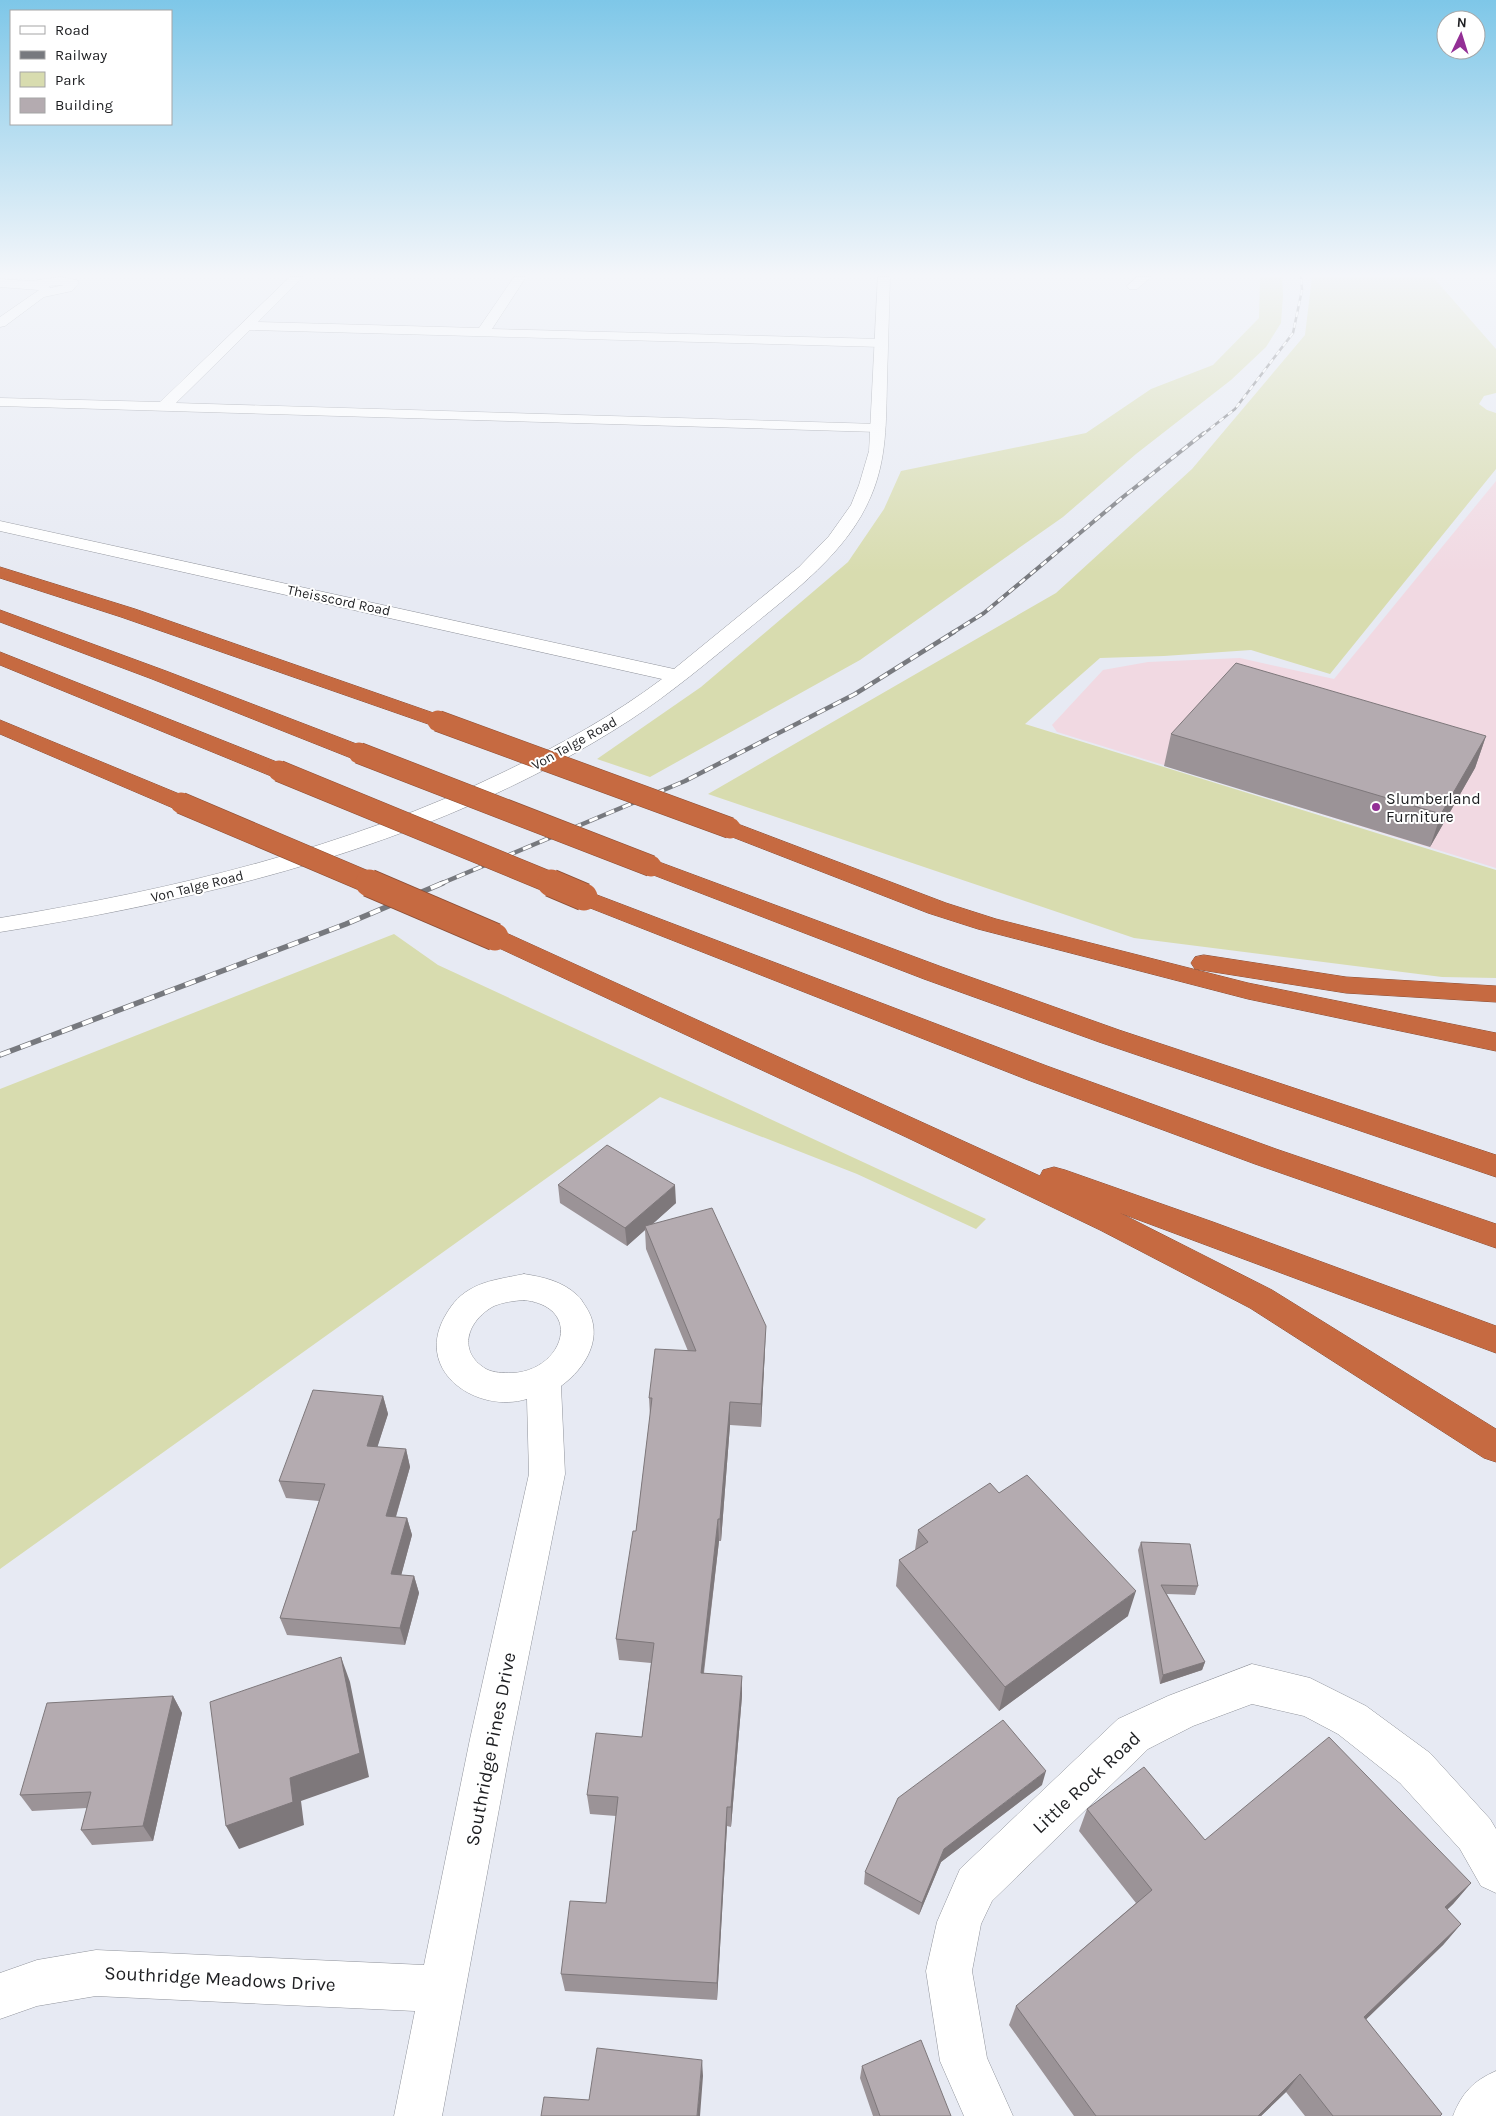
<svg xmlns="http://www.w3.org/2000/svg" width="1496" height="2116" font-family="Karla,sans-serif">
<rect width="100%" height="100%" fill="#e7eaf3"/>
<path fill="#f1d9e2" d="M 1496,481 L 1496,868 L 1057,732 L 1052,725 L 1103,670 L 1148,662 L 1240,658 L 1334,679 Z"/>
<path fill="#d8dcaf" d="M 1260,277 L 1282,277 L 1283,295 L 1281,323 L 1266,347 L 1231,380 L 1136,454 L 1063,517 L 860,660 L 650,777 L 597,759 L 701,687 L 848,562 L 884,509 L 901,471 L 1086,433 L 1151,389 L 1213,365 L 1259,318 Z
M 1312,277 L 1433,277 L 1496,349 L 1496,393 L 1484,396 L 1479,404 L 1487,410 L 1496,413 L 1496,469 L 1330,674 L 1251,650 L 1164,656 L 1100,658 L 1025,724 L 1496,870 L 1496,978 L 1442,977 L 1134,938 L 708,794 L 1056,593 L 1192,469 L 1305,335 Z
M 394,934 L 438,965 L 986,1219 L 976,1229 L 857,1174 L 660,1097 L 0,1569 L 0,1089 Z"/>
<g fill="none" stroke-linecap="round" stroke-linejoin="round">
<g stroke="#90939b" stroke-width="1">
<path id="minor" d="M 60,277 L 77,280 L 79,283 L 72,291 L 44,297 L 5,326 L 0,327 L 0,317 L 39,290 L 0,287 L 0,279 L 31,281 ZM 60,285 L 64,285 L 50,288 L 49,286 Z
M 290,277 L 303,277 L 258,322 L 479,328 L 514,277 L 526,277 L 492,329 L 882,339 L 889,343 L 882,347 L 250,330 L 176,403 L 878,424 L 883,425 L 885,428 L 883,431 L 878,432 L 0,406 L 0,398 L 160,402 Z
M 1137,277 L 1151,277 L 1137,289 L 1129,289 L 1127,286 Z
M 524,1274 C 543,1277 562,1281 577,1295 C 581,1298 583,1303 586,1307 C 605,1336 586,1368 561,1386 L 565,1474 L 512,1739 L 442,2116 L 394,2116 L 415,2011 L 96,1996 L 37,2006 L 0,2019 L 0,1973 L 37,1960 L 96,1950 L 424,1965 L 470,1739 L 529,1474 L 527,1399 C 478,1414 415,1373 444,1318 C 450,1307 457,1297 469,1290 C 485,1280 506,1278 524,1274 ZM 524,1300 C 585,1307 563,1371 512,1373 C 503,1373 494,1373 486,1369 C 456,1351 468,1320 494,1306 C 503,1302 514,1301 524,1300 Z
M 1252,1664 L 1310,1678 L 1366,1706 L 1430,1753 L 1490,1819 L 1496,1829 L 1496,1893 L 1481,1886 L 1460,1849 L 1400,1783 L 1338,1734 L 1304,1716 L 1252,1704 L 1193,1726 L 1148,1749 L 992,1901 L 981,1924 L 972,1971 L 987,2058 L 1013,2116 L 964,2116 L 940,2061 L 926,1971 L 937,1922 L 960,1869 L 1118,1719 L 1168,1696 Z
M 1496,2071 L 1496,2116 L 1453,2116 C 1462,2093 1473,2081 1496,2071 Z"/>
</g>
<g stroke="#90939b" stroke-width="1">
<path id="tertiary" d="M 878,277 L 890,277 C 889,312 888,347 887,382 C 886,421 887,459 871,496 C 848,552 792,593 747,630 C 709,661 671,693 630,720 C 441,842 219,897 0,932 L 0,918 C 176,889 345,849 506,771 C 560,745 614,715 662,679 L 0,531 L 0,521 L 674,669 L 799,567 L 829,536 L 851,505 L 859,485 L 869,451 Z"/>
</g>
<g stroke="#8b4f36" stroke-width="1">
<path id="motorway" d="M 0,567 L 135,609 L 445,717 L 448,721 L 445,725 L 438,727 L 431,725 L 121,617 L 0,578 Z
M 0,610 L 166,671 L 367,748 L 370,753 L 367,758 L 359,759 L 351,758 L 152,679 L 0,622 Z
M 0,652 L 287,766 L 290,771 L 287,776 L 279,778 L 271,776 L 0,665 Z
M 0,720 L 189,798 L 192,803 L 189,808 L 181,810 L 173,808 L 0,734 Z
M 730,821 L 946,903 L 996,919 L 1248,983 L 1496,1033 L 1496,1051 L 1248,999 L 978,929 L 928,913 L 722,833 L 719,828 L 722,823 Z
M 651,859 L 942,967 L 1119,1030 L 1496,1155 L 1496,1177 L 1099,1042 L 924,979 L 643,871 L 639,866 L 643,861 Z
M 584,890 L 1047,1066 L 1276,1149 L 1496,1224 L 1496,1248 L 1255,1164 L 1028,1080 L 575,902 L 572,897 L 575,892 Z
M 495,929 L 504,932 L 1040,1176 L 1043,1170 L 1054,1167 L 1065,1170 L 1213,1222 L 1496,1326 L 1496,1353 L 1120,1213 L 1272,1290 L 1496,1429 L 1496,1462 L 1484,1458 L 1250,1308 L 1100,1230 L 906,1137 L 486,942 L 482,937 L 486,932 Z
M 1204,955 L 1346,977 L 1496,986 L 1496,1002 L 1346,993 L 1195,969 L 1191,963 L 1195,957 Z"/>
</g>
<use href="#minor" fill="#fff" fill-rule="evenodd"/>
<use href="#tertiary" fill="#fff" fill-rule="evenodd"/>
<use href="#motorway" fill="#c66a41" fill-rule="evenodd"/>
<g stroke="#77797e" stroke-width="2.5">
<path id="rail-far3" d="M 1202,435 L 1235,409 L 1293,333 L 1302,290 L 1301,277"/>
</g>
<g stroke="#77797e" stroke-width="4">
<path id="rail-far2" d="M 952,633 L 984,613 L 1123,497 L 1204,433"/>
</g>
<g stroke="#77797e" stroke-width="4.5">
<path id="rail-far1" d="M 440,884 L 685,781 L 855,694 L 954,632"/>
</g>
<g stroke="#77797e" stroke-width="5.5">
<path id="rail" d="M 0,1055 L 346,924 L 443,883"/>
</g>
<use href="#rail-far3" stroke="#fff" stroke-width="2" stroke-dasharray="5.5" stroke-linecap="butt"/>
<use href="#rail-far2" stroke="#fff" stroke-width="2.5" stroke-dasharray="7" stroke-linecap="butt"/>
<use href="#rail-far1" stroke="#fff" stroke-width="3" stroke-dasharray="9" stroke-linecap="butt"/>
<use href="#rail" stroke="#fff" stroke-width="4" stroke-dasharray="11" stroke-linecap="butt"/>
<g stroke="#8b4f36" stroke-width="22" stroke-linecap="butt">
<path id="motorway-bridge-far1" d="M 438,721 L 730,828
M 359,753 L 651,866
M 279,771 L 554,884
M 181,803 L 372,884"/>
</g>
<g stroke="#8b4f36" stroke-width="29" stroke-linecap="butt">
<path id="motorway-bridge" d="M 369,883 L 495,937
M 551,883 L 584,897"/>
</g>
<use href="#motorway-bridge-far1" stroke="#c66a41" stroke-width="21"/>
<use href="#motorway-bridge" stroke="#c66a41" stroke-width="27"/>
</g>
<path fill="#9b9397" d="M 1171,734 L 1486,736 L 1475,768 L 1430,847 L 1164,766 Z
M 558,1185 L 676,1203 L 651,1225 L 765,1349 L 761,1427 L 730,1425 L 721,1541 L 719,1541 L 704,1673 L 742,1696 L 731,1827 L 727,1826 L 717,2000 L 565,1991 L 561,1974 L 606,1903 L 616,1816 L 590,1814 L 587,1795 L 642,1737 L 651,1663 L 619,1660 L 616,1639 L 636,1531 L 650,1416 L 649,1398 L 688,1351 L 646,1249 L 645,1230 L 627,1246 L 560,1203 Z
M 383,1396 L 388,1414 L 377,1447 L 406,1449 L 410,1467 L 396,1517 L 407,1518 L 412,1535 L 401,1575 L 414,1576 L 419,1593 L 405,1645 L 287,1635 L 280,1618 L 319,1501 L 286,1498 L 279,1481 Z
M 999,1493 L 1128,1616 L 999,1711 L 896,1586 L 899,1560 L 915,1550 L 918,1530 Z
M 1141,1542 L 1198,1586 L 1195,1595 L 1167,1594 L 1205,1662 L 1202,1670 L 1160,1684 L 1138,1550 Z
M 173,1696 L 182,1713 L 153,1841 L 92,1845 L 81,1830 L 87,1808 L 32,1811 L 20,1795 Z
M 1042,1785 L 941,1862 L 919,1915 L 864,1884 L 865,1872 Z
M 1087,1809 L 1205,1840 L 1471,1883 L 1453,1904 L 1447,1910 L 1461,1924 L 1443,1945 L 1366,2019 L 1440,2116 L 1305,2116 L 1286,2092 L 1261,2116 L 1074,2116 L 1009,2025 L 1016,2006 L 1136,1903 L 1079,1831 Z
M 862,2066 L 951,2116 L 873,2116 L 860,2078 Z"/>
<path fill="#7e787b" d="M 1486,736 L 1475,768 L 1430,847 L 1441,814 Z
M 675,1185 L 676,1203 L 646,1230 L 645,1226 L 645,1230 L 627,1246 L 625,1228 Z
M 766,1326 L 765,1349 L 761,1427 L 761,1404 Z
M 383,1396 L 388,1414 L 372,1464 L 367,1446 Z
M 730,1402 L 730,1425 L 721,1541 L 720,1519 Z
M 406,1449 L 410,1467 L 391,1533 L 386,1516 Z
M 407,1518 L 412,1535 L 397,1591 L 391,1574 Z
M 718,1519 L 719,1541 L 701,1693 L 701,1673 Z
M 414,1576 L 419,1593 L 405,1645 L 400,1628 Z
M 1136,1591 L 1128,1616 L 999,1711 L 1005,1687 Z
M 341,1657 L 350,1682 L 369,1777 L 301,1801 L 304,1825 L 239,1849 L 226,1826 Z
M 1205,1662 L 1202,1670 L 1160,1684 L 1163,1675 Z
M 742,1676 L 742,1696 L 731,1827 L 731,1807 Z
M 173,1696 L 182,1713 L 153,1841 L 143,1826 Z
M 1046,1771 L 1042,1785 L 941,1862 L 919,1915 L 922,1903 L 944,1849 Z
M 727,1807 L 727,1826 L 717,2000 L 717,1983 Z
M 1471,1883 L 1453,1904 L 1428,1927 L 1445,1907 Z
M 1461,1924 L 1443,1945 L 1349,2036 L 1364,2017 Z
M 702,2060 L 703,2076 L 700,2116 L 697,2116 Z
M 1300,2074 L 1286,2092 L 1261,2116 L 1258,2116 Z"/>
<path fill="#b4abb0" stroke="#7e787b" d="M 1236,663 L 1486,736 L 1441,814 L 1171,734 Z
M 607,1145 L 675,1185 L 625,1228 L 558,1185 Z
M 712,1208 L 766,1326 L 761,1404 L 730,1402 L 720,1519 L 718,1519 L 701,1673 L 742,1676 L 731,1807 L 727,1807 L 717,1983 L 561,1974 L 570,1901 L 606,1903 L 618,1797 L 587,1795 L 596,1733 L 642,1737 L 654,1643 L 616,1639 L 633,1531 L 636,1531 L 652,1398 L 649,1398 L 655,1349 L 696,1351 L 645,1226 Z
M 313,1390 L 383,1396 L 367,1446 L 406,1449 L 386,1516 L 407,1518 L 391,1574 L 414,1576 L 400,1628 L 280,1618 L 325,1484 L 279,1481 Z
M 1027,1475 L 1136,1591 L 1005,1687 L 899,1560 L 928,1542 L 918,1530 L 990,1483 L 999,1493 Z
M 1141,1542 L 1190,1544 L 1198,1586 L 1161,1585 L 1205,1662 L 1163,1675 Z
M 341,1657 L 360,1753 L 290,1778 L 293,1802 L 226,1826 L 210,1702 Z
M 173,1696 L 143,1826 L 81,1830 L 91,1792 L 20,1795 L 47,1703 Z
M 1003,1720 L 1046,1771 L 944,1849 L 922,1903 L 865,1872 L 898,1798 Z
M 1329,1737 L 1471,1883 L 1445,1907 L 1461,1924 L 1364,2017 L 1442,2114 L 1440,2116 L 1333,2116 L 1300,2074 L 1258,2116 L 1096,2116 L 1016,2006 L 1152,1890 L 1087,1809 L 1144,1767 L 1205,1840 Z
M 921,2040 L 951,2116 L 880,2116 L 862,2066 Z
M 597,2048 L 702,2060 L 697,2116 L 541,2116 L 544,2097 L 589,2100 Z"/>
<linearGradient id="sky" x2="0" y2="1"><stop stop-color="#7ec7e8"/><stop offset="0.48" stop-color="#f4f6fa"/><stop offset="1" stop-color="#f4f6fa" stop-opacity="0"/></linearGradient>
<rect width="1496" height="573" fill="url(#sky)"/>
<circle fill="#932f95" stroke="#fff" stroke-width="2" cx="1376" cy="807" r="5"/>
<g text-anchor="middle" stroke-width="4" stroke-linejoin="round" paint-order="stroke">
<g font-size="14" fill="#1d1e21" stroke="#fff">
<text transform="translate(339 600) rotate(12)" y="5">Theisscord Road</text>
<text transform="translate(574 743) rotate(-29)" y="5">Von Talge Road</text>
<text transform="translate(197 886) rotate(-14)" y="5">Von Talge Road</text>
</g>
<g font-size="16" fill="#1d1e21" stroke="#fff" text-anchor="start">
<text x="1386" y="804">Slumberland<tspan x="1386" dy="18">Furniture</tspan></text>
</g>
<g font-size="19" fill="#1d1e21" stroke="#fff">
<text transform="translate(490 1749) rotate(-79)" y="7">Southridge Pines Drive</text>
<text transform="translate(1086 1782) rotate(-43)" y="7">Little Rock Road</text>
<text transform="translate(220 1978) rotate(3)" y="7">Southridge Meadows Drive</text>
</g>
</g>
<rect x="10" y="10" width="162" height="115" fill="#ffffff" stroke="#a5a5a6"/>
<rect x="20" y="26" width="25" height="8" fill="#ffffff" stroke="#a5a5a6"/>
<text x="55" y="35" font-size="15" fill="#1d1e21">Road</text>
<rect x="20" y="51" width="25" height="8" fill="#77797e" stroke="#a5a5a6"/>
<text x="55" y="60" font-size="15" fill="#1d1e21">Railway</text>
<rect x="20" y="72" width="25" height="15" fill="#d8dcaf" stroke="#a5a5a6"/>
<text x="55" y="85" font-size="15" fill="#1d1e21">Park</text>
<rect x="20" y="98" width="25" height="15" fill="#b4abb0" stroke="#a5a5a6"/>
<text x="55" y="110" font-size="15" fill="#1d1e21">Building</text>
<g transform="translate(1461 35) rotate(4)"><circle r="24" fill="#ffffff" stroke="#a5a5a6"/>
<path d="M0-4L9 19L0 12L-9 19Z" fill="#932f95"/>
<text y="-8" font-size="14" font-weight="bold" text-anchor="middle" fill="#1d1e21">N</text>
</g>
</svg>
